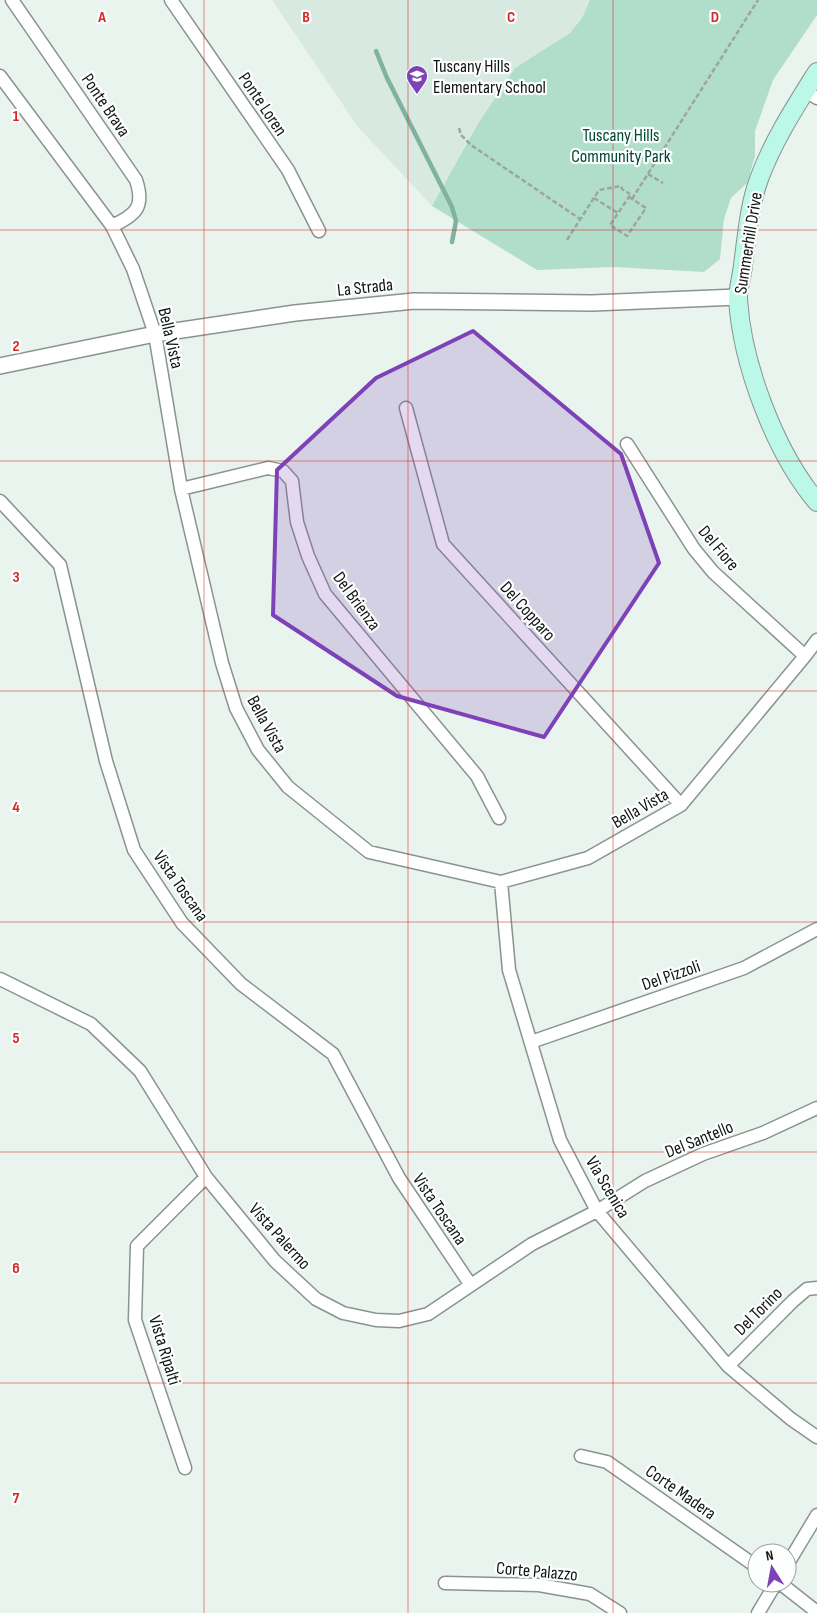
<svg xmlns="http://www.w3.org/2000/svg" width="817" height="1613" font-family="'Sofia Sans Condensed',sans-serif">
<rect width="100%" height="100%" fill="#eaf4ef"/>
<path fill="#d7e9e1" d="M 272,0 L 590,0 L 582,18 L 570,33 L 515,68 L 479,122 L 432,206 L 358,127 Z"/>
<path fill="#b0decb" d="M 590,0 L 817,0 L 817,15 L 773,80 L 755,131 L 755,156 L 747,183 L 731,198 L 724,219 L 720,259 L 704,272 L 614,267 L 537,270 L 432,206 L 479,122 L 515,68 L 570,33 L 582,18 Z"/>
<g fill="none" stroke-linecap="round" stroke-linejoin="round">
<path stroke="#80b29e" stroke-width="4.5" d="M 376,51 L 387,78 L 452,207 L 456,221 L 452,242"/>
<g stroke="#8a938f" stroke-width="15">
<path id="minor" d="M 12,0 L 136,180 C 145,207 136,215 112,226
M 171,0 L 288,170 L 319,231
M 0,76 L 112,226 L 133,269 L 155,334 L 181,489 L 222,663 L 236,708 L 258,750 L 288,787 L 369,852 L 501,882 L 588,858 L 681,805 L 805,656 L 817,640
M 805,91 L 817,98
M 406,408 L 443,544 L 681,805
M 627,444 L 694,549 L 713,572 L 805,656
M 181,489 L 268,468 L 283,471 L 292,481 L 297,522 L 308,556 L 325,594 L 477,776 L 499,818
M 0,501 L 60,565 L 106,761 L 134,850 L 182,923 L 241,984 L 333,1054 L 399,1178 L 470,1284
M 501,882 L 509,970 L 560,1140 L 597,1211 L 728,1366 L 791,1419 L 817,1437
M 0,979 L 91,1024 L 140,1071 L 206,1177 L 275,1261 L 316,1299 L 343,1313 L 376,1320 L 399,1321 L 428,1314 L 532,1244 L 597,1211 L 645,1181 L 703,1154 L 763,1133 L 817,1108
M 531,1042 L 744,968 L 817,929
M 728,1366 L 793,1301 L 807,1289 L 817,1288
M 581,1456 L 607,1462 L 757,1567
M 185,1468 L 135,1320 L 137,1246 L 206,1177
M 787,1565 L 817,1515
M 445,1583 L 539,1585 L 590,1594 L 620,1613
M 780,1583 L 817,1612
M 758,1613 L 776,1583"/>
</g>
<g stroke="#8a938f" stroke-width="18">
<path id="tertiary" d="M 0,366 L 155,334 L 295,313 L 414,301 L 592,303 L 738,297"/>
</g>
<g stroke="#8a938f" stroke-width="20">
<path id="secondary" d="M 817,72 C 795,107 773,141 759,179 C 749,206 747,236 743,265 C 742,276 738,288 738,299 C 742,364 775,452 817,502"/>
</g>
<path stroke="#9da5a1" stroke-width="2.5" stroke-dasharray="5 2.5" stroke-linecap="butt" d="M 459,128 L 461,135 L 471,145 L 580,219
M 648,174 L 663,183
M 629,197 L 646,208 L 627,236 L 610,225 L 631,194
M 594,198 L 618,213
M 632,199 L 758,0
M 567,240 L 599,190 L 621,186 L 622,189 L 630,194"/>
<use href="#minor" stroke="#fff" stroke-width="12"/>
<use href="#tertiary" stroke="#fff" stroke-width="15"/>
<use href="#secondary" stroke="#bbf8e8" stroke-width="18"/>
</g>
<path fill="#7d42b8" fill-opacity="0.2" stroke="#7d42b8" stroke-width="4" stroke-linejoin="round" d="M 473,331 L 621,454 L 659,563 L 544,737 L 397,696 L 273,615 L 277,470 L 376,378 Z"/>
<path fill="none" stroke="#d62828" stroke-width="1" stroke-opacity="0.55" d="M 204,0 L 204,1613M 408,0 L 408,1613M 613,0 L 613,1613M 0,230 L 817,230M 0,461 L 817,461M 0,691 L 817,691M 0,922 L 817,922M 0,1152 L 817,1152M 0,1383 L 817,1383"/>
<defs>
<g id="school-pin" transform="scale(1.125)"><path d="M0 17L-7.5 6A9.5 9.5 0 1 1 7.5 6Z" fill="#7d42b8" stroke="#fdfffe"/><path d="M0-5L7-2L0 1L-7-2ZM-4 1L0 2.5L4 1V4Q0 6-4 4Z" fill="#fff"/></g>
</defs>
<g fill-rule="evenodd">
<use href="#school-pin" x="417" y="76"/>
</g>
<g text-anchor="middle" stroke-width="4.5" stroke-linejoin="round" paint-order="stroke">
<g font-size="18" fill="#111412" stroke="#fdfffe" text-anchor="start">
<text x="433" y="72">Tuscany Hills<tspan x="433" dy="21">Elementary School</tspan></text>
</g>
<g font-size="18" fill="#111412" stroke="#fdfffe">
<text transform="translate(263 104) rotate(56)" y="6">Ponte Loren</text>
<text transform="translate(106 105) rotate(56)" y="6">Ponte Brava</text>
<text transform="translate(748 243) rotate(-81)" y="6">Summerhill Drive</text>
<text transform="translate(365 287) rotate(-6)" y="6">La Strada</text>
<text transform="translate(171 338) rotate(77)" y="6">Bella Vista</text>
<text transform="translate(719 548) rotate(50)" y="6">Del Fiore</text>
<text transform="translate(357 601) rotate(54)" y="6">Del Brienza</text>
<text transform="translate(528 611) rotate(48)" y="6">Del Copparo</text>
<text transform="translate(267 724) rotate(61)" y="6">Bella Vista</text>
<text transform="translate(640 808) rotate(-30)" y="6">Bella Vista</text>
<text transform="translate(181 886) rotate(55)" y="6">Vista Toscana</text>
<text transform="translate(671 975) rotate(-19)" y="6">Del Pizzoli</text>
<text transform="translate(699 1139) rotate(-22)" y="6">Del Santello</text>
<text transform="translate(608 1187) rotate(59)" y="6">Via Scenica</text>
<text transform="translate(440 1209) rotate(56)" y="6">Vista Toscana</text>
<text transform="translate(280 1236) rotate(48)" y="6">Vista Palermo</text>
<text transform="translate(758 1311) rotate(-45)" y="6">Del Torino</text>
<text transform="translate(165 1350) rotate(73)" y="6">Vista Ripalti</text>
<text transform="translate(681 1492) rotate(35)" y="6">Corte Madera</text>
<text transform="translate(537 1571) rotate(5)" y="6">Corte Palazzo</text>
</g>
<g font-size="18" fill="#004734" stroke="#fdfffe">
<text x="621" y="141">Tuscany Hills<tspan x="621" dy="21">Community Park</tspan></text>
</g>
</g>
<g font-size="16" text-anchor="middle" font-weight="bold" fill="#d62828" stroke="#fdfffe" stroke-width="4.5" stroke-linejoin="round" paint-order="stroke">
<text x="102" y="22">A</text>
<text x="306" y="22">B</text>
<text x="511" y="22">C</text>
<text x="715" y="22">D</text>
<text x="16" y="121">1</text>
<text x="16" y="351">2</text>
<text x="16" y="582">3</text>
<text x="16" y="812">4</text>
<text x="16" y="1043">5</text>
<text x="16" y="1273">6</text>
<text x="16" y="1503">7</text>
</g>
<g transform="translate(772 1568) rotate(349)"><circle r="24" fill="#fdfffe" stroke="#9fa1a0"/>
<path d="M0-4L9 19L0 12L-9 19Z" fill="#7d42b8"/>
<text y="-8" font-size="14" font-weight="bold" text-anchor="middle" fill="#111412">N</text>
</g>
</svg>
